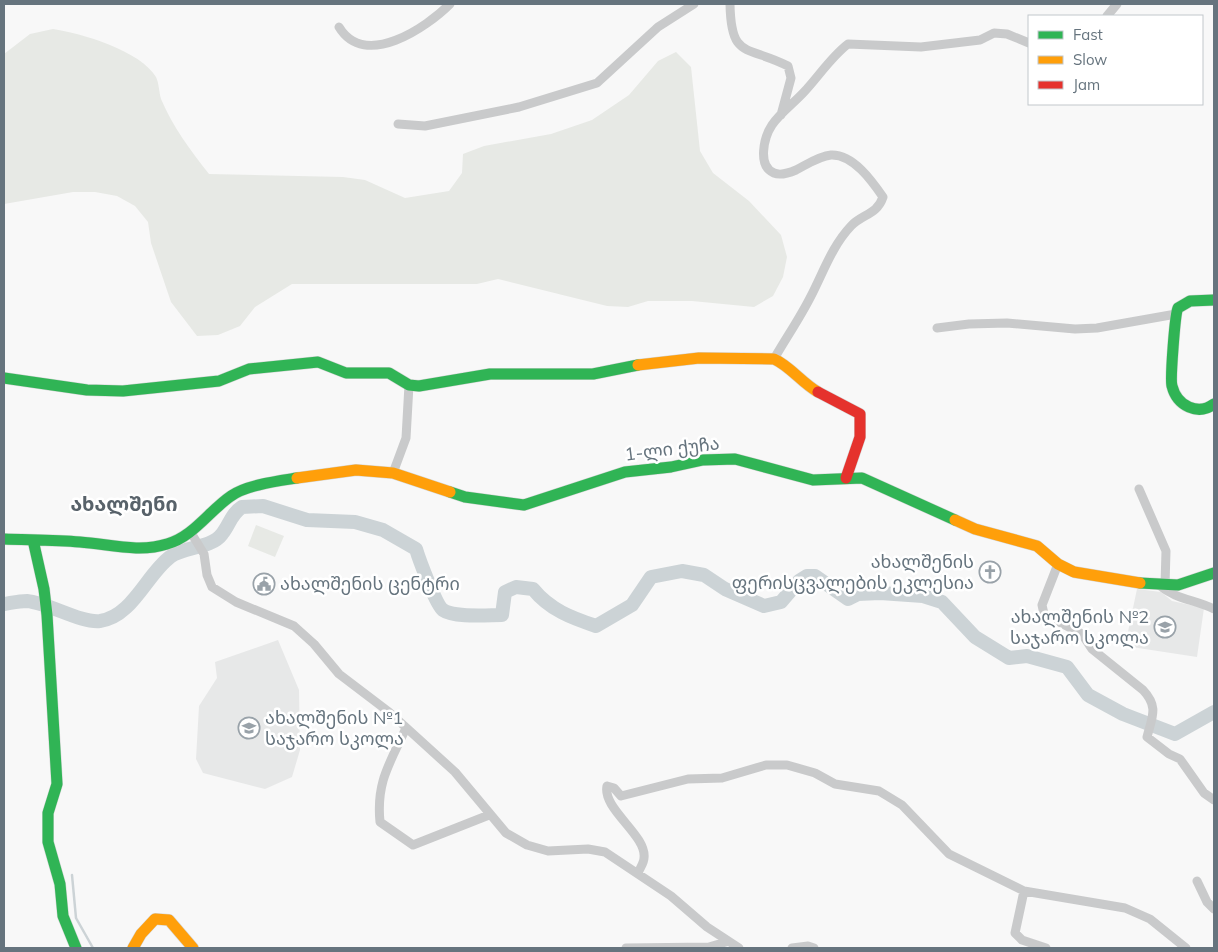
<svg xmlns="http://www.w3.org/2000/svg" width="1218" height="952" font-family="Mulish,'Noto Sans Georgian',sans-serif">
<rect width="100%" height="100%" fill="#f8f8f8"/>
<path fill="#e7e8e8" d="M 1137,589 L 1161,592 L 1172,601 L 1204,608 L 1197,657 L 1125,646 Z
M 278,640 L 299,690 L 300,750 L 292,777 L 265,789 L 203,773 L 196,759 L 199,706 L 217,678 L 215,662 Z"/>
<path fill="#e7e9e5" d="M 53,29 C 81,33 141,51 156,77 C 159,83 159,92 161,99 C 173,127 190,150 209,174 L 343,177 L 365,180 L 405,198 L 449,191 L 462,173 L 463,154 L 484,146 L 551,134 L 592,120 L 629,95 L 658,61 L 676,52 L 691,67 L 700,151 L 713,173 L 749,201 L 781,235 L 787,257 L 783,277 L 773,296 L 754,307 L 692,301 L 648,301 L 628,307 L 607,306 L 498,279 L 477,284 L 292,284 L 255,307 L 240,326 L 218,335 L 197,336 L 171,302 L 151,243 L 148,222 L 135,206 L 117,196 L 95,192 L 73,192 L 4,204 L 4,54 L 30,34 Z
M 256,525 L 284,536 L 275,557 L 248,546 Z"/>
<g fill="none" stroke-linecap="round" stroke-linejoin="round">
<path stroke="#ccd3d6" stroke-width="2.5" d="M 72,875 L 76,918 L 93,948"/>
<path stroke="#ccd3d6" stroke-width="14" d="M 4,604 C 11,603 19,601 27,601 C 49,603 80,623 100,621 C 132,617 147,574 170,557 C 184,546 211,549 222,534 C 230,524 231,514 242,507 L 263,506 L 307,520 L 355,522 L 383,530 L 416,549 C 419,559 436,605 443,610 C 454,618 488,615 502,615 L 505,592 L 516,587 L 533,589 C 550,610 572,618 596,626 L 632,605 L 651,577 L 682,571 L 704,575 L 725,589 L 764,606 L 781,602 L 799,581 L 807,576 L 815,576 L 848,599 L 858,594 L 880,593 L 923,596 L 942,602 L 975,637 L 1009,658 L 1027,656 L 1067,667 L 1088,695 L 1123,714 L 1175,734 L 1214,712"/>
<g stroke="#d4d5d5" stroke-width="12">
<path id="fast" d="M 1214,300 L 1190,301 L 1178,308 C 1175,313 1170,380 1172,386 C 1177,406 1198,416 1214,404
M 4,378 L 87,390 L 123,391 L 219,381 L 249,369 L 318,362 L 346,373 L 389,373 L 409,385 L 419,386 L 490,374 L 593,374 L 638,365
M 450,492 L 465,497 L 524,505 L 625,472 L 671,467 L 703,460 L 735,459 L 813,480 L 862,478 L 955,520
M 4,539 C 29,540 55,540 80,542 C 109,544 139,553 167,544 C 193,537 209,511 231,496 C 246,485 278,481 297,478
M 33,540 L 44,589 L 47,615 L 57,784 L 48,813 L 48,842 L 60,884 L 63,916 L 76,948
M 1140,583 L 1178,585 L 1214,573"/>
</g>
<g stroke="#d4d5d5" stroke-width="12">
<path id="slow" d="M 638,365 L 699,358 L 774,359 C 790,366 802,383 818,392
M 297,478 L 356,470 L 393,473 L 450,492
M 955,520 L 975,529 L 1037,546 L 1058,564 L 1074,572 L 1140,583
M 133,948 L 141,934 L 155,919 L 169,920 L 193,948"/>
</g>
<g stroke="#d4d5d5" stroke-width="12">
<path id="jam" d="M 818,392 L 860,414 L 860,437 L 846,478"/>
</g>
<path stroke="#c9cacb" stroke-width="9" d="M 730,4 C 731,60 747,45 788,66 L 791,78 L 781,115
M 1107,16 L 1117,4
M 339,27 C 365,70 427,27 450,4
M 398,124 L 425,126 L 519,107 L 597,83 L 658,27 L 694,4
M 937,328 L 969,324 L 1007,323 L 1075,329 L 1097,328 L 1176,314
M 774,359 C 786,338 800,318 811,296 C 823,273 832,246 851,226 C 862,214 877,215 883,197 C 872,181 853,154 831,155 C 819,156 806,165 796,170 C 789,173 781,176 774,173 C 757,166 764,137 772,125 C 780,113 794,103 804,92 C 819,76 831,57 848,44 L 921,47 L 980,40 L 994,33 L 1007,34 L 1029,43
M 393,473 L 406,438 L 409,385
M 1139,489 L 1166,551 L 1165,585
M 193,536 L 204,554 L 207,575 L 212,587 L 236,602 L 294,626 L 314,644 L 339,674 L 389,712 L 455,772 L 506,833 L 527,845 L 548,851 L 588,849 L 605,852 L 671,896 L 707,927 L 739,948
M 1058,564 L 1042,605 L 1044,614 L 1082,634 L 1092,649 L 1143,690 C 1159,707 1152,717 1147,737 L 1169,754 L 1180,759 L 1204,793 L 1214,800
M 1159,585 C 1177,600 1194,599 1214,609
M 406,728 C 390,763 376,782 380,822 L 413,845 L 489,815
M 638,873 C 640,868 644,863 644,858 C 647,835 602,809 607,786 L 614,788 L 621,796 L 688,779 L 722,778 L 766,765 L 787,765 L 815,773 L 835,784 L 879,791 L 902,805 L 949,854 L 1024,891
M 1197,881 L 1207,902 L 1214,909
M 626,948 L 709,947 L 726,942
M 792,948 L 808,946 L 814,948
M 1046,948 L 1022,940 L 1015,933 L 1024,891 L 1125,908 L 1150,919 L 1186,948"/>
<use href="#fast" stroke="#30b455" stroke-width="11"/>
<use href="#slow" stroke="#ff9f0a" stroke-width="11"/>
<use href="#jam" stroke="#e5322d" stroke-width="11"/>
</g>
<defs>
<g id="church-ring" transform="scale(1.125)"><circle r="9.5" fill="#fff" stroke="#99a2a9" stroke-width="1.5"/><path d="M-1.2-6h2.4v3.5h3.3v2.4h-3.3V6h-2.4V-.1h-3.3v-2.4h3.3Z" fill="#99a2a9"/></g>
<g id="civic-ring" transform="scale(1.125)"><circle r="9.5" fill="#fff" stroke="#99a2a9" stroke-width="1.5"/><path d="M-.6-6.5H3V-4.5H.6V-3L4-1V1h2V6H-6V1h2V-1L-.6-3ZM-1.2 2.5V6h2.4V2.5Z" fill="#99a2a9"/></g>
<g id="school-ring" transform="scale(1.125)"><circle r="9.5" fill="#fff" stroke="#99a2a9" stroke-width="1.5"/><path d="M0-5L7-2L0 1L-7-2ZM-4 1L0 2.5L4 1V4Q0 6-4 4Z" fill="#99a2a9"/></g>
</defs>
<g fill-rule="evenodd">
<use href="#church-ring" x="990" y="572"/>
<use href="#civic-ring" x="264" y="584"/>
<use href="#school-ring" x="1165" y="627"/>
<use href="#school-ring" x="249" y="728"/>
</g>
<g text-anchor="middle" stroke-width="5" stroke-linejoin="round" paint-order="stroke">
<g font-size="18" fill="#66747e" stroke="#fff">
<text transform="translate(672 449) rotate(-7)" y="6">1-ლი ქუჩა</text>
</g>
<g font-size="18" fill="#66747e" stroke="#fff" text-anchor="end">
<text x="974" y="568">ახალშენის<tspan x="974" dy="21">ფერისცვალების ეკლესია</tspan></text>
<text x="280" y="590" text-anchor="start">ახალშენის ცენტრი</text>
<text x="1149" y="623">ახალშენის №2<tspan x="1149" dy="21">საჯარო სკოლა</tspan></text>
<text x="265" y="724" text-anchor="start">ახალშენის №1<tspan x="265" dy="21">საჯარო სკოლა</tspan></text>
</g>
<g font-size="20" font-weight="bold" fill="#58626a" stroke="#fff">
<text x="124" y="511">ახალშენი</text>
</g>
</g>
<rect width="1218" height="952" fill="none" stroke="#66747e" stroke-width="10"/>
<rect x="1028" y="15" width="175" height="90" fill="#ffffff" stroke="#c2c7cb"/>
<rect x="1038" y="31" width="25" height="8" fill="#30b455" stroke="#c2c7cb"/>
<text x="1073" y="40" font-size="15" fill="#66747e">Fast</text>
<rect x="1038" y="56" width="25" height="8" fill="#ff9f0a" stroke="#c2c7cb"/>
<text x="1073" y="65" font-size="15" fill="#66747e">Slow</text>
<rect x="1038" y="81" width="25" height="8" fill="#e5322d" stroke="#c2c7cb"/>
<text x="1073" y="90" font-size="15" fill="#66747e">Jam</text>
</svg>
